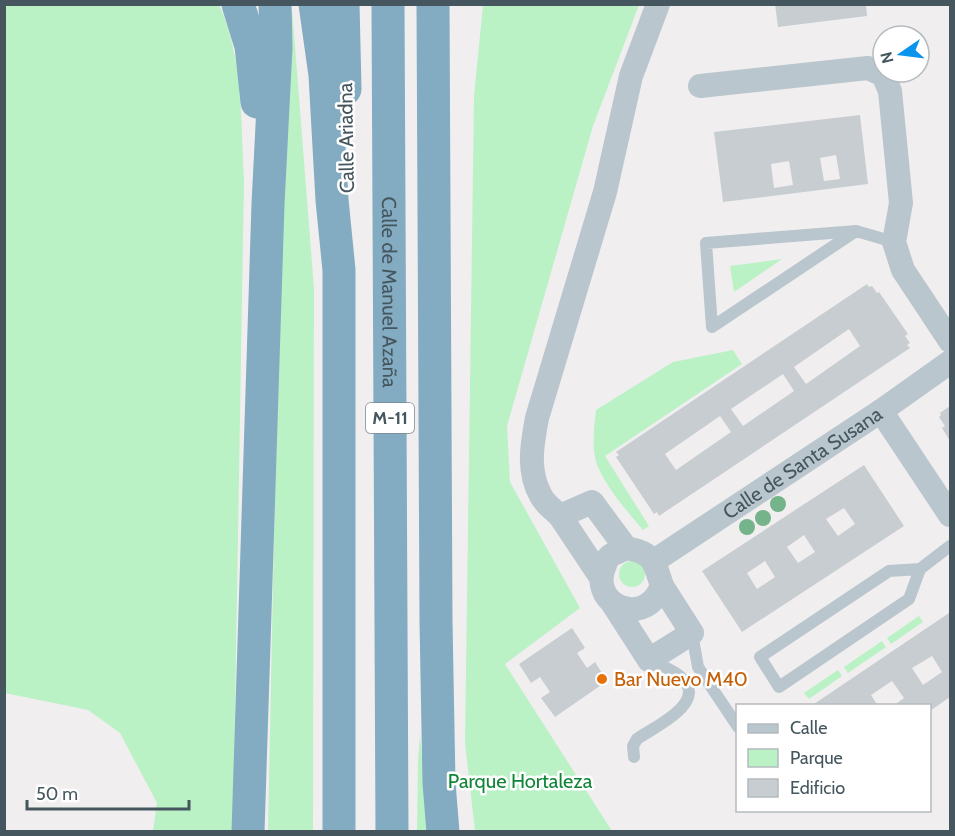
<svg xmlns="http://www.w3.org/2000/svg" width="955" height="836" font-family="Cabin,sans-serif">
<rect width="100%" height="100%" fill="#f1eeef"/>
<path fill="#baf2c6" d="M 5,5 L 219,5 C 243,55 241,124 244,180 L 233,831 L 153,831 L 157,803 L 120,733 L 88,710 L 5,693 Z
M 483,5 L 639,5 L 593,126 L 507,426 L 510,482 L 580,608 L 505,664 L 612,831 L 475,831 L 465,743 L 474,96 Z
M 292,8 L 314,289 L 313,831 L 268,832 L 283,86 Z
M 782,259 L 734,292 L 730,266 Z
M 733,350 L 742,364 L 605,456 L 649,526 L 643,530 C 627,511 608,490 598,467 C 591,451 594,428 596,410 L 673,362 Z
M619 574a13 13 0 1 1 26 0a13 13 0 1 1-26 0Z
M 919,616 L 923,622 L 891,644 L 887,638 Z
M 882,641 L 886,647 L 848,673 L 844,667 Z
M 838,670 L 842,676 L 809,699 L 804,693 Z
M 420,734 L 428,831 L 417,832 L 418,761 Z"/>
<path fill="#c8cdd2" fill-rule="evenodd" d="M 775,4 L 866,4 L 867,16 L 778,27 Z
M 860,115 L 868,184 L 723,202 L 714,132 ZM 836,155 L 840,179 L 824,181 L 820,158 ZM 789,161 L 793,185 L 774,188 L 771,164 Z
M 867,284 L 869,287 L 872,286 L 877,293 L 879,292 L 908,334 L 905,336 L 910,343 L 907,345 L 910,348 L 659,516 L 657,512 L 654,514 L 616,457 L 619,455 L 616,452 ZM 849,329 L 860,346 L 806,384 L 794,367 ZM 783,374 L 794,391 L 743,426 L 731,409 ZM 720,416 L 731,432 L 676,470 L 665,454 Z
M 950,406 L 950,441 L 942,428 L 945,426 L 939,417 L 941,415 L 940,413 Z
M 864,465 L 904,526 L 742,632 L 702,571 ZM 844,508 L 855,524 L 838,536 L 826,519 ZM 804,535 L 815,552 L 798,563 L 787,547 ZM 765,561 L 775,577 L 757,589 L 747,573 Z
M 949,613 L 950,616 L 950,697 L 930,711 L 930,706 L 893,706 L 904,698 L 892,681 L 871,695 L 878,706 L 811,706 ZM 932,656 L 942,672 L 923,685 L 912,668 Z
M 572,628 L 585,648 L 577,653 L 587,668 L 595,662 L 607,681 L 555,717 L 541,698 L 550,692 L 540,677 L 531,683 L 519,664 Z"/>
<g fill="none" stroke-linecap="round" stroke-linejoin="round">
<path stroke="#b9c6cd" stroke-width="12" d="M 856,231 L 712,327 L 706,243 L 856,231 L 894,242
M 920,569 L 889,571 L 760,657 L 779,687 L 909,599 L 920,569 L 950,546
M 692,633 L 698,667 L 738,727
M 634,757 L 633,746 L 637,739 C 654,727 708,703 682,678 C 674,670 659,665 649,660"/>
<g stroke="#b9c6cd" stroke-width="24">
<path d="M 700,86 L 868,68 L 883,75 L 890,91 L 901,203 L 894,242 L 903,270 L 950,341"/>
<path d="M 881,411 L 950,515"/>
<path d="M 560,516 C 554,510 545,504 541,496 C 527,471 532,445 537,418 L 605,192 L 631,76 L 658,4"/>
<path id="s1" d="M 654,561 L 881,411 L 950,362"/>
<path d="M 600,576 L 560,516 L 592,502 L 626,548 C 654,553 654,561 662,586 C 660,590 658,594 655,598 C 632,625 589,599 605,565 C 606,562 607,559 609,557 C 613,553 621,551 626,548"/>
<path d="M 613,604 L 649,660 L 692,633 L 662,586"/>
</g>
<g stroke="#83abc1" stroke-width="33">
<path d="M 238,4 L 251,46 L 257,102"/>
<path d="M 315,4 L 325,75 L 332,200 L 339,270 L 339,832"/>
<path d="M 343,4 L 345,89"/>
<path id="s2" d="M 388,4 L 392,832"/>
<path d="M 433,4 L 436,621 L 439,783 L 443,832"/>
<path d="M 248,832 L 268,204 L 276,48 L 275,4"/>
</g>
</g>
<g fill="#75b48a">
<circle cx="778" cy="504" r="8"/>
<circle cx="763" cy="518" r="8"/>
<circle cx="747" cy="527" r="8"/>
</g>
<circle fill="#e8710a" stroke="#fff" stroke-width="2" cx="602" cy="679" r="6"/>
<g text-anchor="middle" stroke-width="5" stroke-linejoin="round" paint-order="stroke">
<rect fill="#fff" stroke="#7d898e" stroke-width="1.5" x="366" y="403" width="48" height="30" rx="4.5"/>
<g font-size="18" font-weight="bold" fill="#45565e">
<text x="390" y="424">M-11</text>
</g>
<g font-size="20" fill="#45565e" stroke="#fff">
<text transform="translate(346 138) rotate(-91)" y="7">Calle Ariadna</text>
<text dy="7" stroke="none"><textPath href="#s2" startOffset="288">Calle de Manuel Azaña</textPath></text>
<text dy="7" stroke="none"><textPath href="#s1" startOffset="178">Calle de Santa Susana</textPath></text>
</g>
<g font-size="20" fill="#c56008" stroke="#fff" text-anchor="start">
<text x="614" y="686">Bar Nuevo M40</text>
</g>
<g font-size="20" fill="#108537" stroke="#fff">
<text x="520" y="788">Parque Hortaleza</text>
</g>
</g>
<rect width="955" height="836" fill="none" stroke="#45565e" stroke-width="12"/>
<rect x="736" y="704" width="195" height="108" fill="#ffffff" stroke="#b5bbbf" stroke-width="1.5"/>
<rect x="748" y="724" width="30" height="9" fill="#b9c6cd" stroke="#b5bbbf" stroke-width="1.5"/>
<text x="790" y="734" font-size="18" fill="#45565e">Calle</text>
<rect x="748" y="749" width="30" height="18" fill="#baf2c6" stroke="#b5bbbf" stroke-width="1.5"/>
<text x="790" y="764" font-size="18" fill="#45565e">Parque</text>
<rect x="748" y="779" width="30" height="18" fill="#c8cdd2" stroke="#b5bbbf" stroke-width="1.5"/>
<text x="790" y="794" font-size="18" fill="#45565e">Edificio</text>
<g transform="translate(901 54) rotate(256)"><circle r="28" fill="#ffffff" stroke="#b5bbbf" stroke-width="1.5"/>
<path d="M0-4.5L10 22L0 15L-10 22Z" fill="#0b94ee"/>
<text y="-9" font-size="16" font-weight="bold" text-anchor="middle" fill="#45565e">N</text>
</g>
<path d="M27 800v9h162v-9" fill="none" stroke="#45565e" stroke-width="3"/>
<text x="36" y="800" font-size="18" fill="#45565e" stroke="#ffffff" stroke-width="4.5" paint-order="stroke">50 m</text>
</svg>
